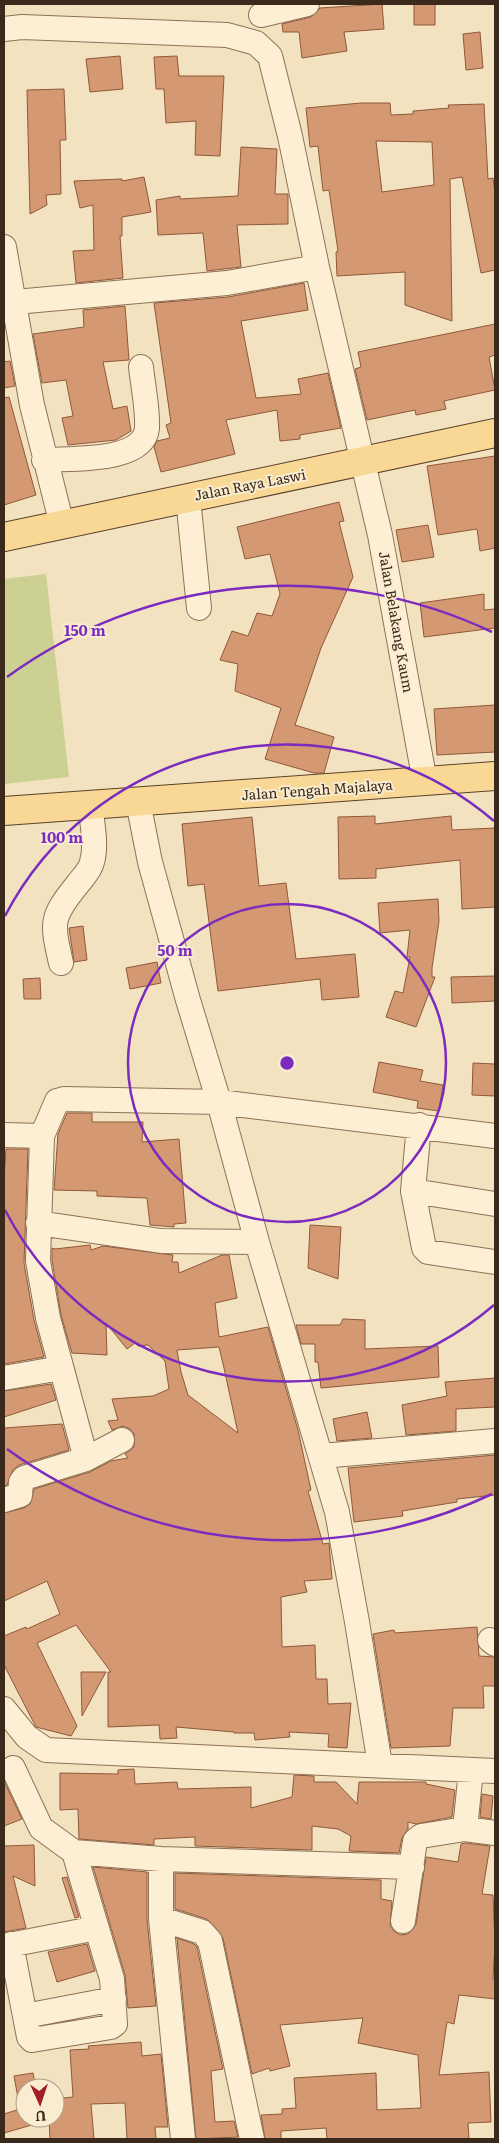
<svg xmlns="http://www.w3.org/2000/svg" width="499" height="2143" font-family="Literata,serif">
<rect width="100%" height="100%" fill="#f2e2c0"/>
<path fill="#ccd193" d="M 46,574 L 69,777 L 4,784 L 4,579 Z"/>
<path fill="#d49872" stroke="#8f5939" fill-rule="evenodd" d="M 382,4 L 384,29 L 344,32 L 347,51 L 302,58 L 299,32 L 283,32 L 282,24 L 311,17 L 320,8 Z
M 414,4 L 435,4 L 435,25 L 414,25 Z
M 480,32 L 483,68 L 466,70 L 463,34 Z
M 120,56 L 123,89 L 90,92 L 86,59 Z
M 177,56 L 179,76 L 224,76 L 220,156 L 195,155 L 196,121 L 166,123 L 164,89 L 156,89 L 154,57 Z
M 64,89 L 66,140 L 60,140 L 61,194 L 46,195 L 47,205 L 30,214 L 27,90 Z
M 361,103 L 390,103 L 391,115 L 413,114 L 413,111 L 449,108 L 448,105 L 484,104 L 488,179 L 493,178 L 495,193 L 495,270 L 481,273 L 462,177 L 450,179 L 452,321 L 405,305 L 405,272 L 337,276 L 336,252 L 338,251 L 329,190 L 323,191 L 318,146 L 310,147 L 306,108 ZM 376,141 L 432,142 L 434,185 L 382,192 Z
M 241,147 L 277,149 L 275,194 L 288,194 L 288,224 L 237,225 L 241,267 L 207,271 L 203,233 L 158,235 L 156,200 L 180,196 L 180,199 L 238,196 Z
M 144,177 L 151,212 L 122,217 L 122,236 L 120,236 L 123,278 L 76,283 L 73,251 L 94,250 L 93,205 L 80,208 L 74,181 L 122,179 L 122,181 Z
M 304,283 L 308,310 L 241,321 L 256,398 L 301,394 L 298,379 L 328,373 L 341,428 L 300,435 L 300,439 L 280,441 L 277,410 L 226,420 L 235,454 L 161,472 L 154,447 L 157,441 L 170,438 L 166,425 L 171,423 L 154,303 L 228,297 Z
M 125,306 L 129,360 L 103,362 L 113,409 L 127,406 L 131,431 L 116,440 L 68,445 L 62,418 L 73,416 L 66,380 L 42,383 L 33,334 L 84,327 L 83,310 Z
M 495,324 L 495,355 L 489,357 L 495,390 L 444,401 L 446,409 L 416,415 L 415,410 L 367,420 L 355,369 L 361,367 L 358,352 Z
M 10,361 L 15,386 L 4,388 L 4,362 Z
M 9,397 L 36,495 L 4,505 L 4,398 Z
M 495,456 L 495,548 L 480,551 L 477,529 L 438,535 L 427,466 Z
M 339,502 L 344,521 L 339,522 L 353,577 L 321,648 L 295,725 L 334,737 L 324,773 L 314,773 L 265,759 L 281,708 L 235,691 L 238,664 L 220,660 L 232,631 L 248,636 L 257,613 L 272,616 L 280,594 L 270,554 L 245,559 L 237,527 Z
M 428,525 L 434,557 L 402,562 L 396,530 Z
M 484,594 L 484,610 L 495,609 L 495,628 L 424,637 L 420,603 Z
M 495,705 L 495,752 L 437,755 L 434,709 Z
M 375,816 L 375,824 L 451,816 L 452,830 L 495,828 L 495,907 L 462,909 L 460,860 L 376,869 L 376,878 L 339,879 L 338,817 Z
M 252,817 L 259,886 L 286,883 L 296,959 L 355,954 L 359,997 L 322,1000 L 320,979 L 218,991 L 204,884 L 188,886 L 182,824 Z
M 438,899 L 439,921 L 432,968 L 432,977 L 435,977 L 416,1027 L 386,1017 L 395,991 L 403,993 L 410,957 L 407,957 L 410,930 L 380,933 L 378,903 Z
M 83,926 L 87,960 L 74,962 L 69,928 Z
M 157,962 L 161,983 L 130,989 L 126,968 Z
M 495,976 L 495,1001 L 452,1003 L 451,977 Z
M 40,978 L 41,999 L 24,999 L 23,979 Z
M 379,1062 L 423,1070 L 420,1081 L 443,1085 L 439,1111 L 417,1108 L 418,1101 L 373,1092 Z
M 473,1063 L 495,1064 L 495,1096 L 472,1095 Z
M 67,1113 L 92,1113 L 92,1122 L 143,1122 L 142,1142 L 179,1139 L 186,1223 L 174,1224 L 174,1227 L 150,1225 L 147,1198 L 97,1196 L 97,1191 L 54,1190 L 58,1134 Z
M 6,1149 L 28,1149 L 24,1263 L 34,1320 L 44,1357 L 4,1364 L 4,1179 Z
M 310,1225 L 341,1227 L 338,1279 L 308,1268 Z
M 90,1245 L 91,1250 L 103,1246 L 173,1255 L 172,1262 L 178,1262 L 179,1273 L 222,1255 L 229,1255 L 237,1298 L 215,1303 L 219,1337 L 268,1327 L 298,1430 L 311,1490 L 308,1491 L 323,1544 L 329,1543 L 332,1579 L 304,1581 L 307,1592 L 281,1597 L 282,1647 L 315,1645 L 316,1679 L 327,1679 L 328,1704 L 351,1703 L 347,1748 L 328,1747 L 329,1734 L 289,1732 L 290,1737 L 255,1740 L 254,1733 L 234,1733 L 234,1732 L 176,1727 L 177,1738 L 160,1739 L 159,1725 L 108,1727 L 108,1672 L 111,1672 L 76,1625 L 37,1643 L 77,1726 L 71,1736 L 36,1727 L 4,1665 L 4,1636 L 26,1627 L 27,1629 L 60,1614 L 47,1581 L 4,1601 L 4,1513 L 24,1508 L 30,1504 L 34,1489 L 90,1472 L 111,1461 L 128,1458 L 125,1454 L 134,1447 L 134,1434 L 130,1429 L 123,1426 L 112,1430 L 108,1421 L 118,1420 L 112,1399 L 153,1396 L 169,1389 L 165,1361 L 148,1345 L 138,1346 L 135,1343 L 127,1349 L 106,1323 L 107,1355 L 72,1353 L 61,1315 L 52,1260 L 52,1248 L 55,1249 ZM 219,1347 L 224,1368 L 238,1433 L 188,1395 L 181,1372 L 177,1350 Z
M 343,1319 L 365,1320 L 365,1349 L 438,1346 L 439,1377 L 321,1388 L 318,1362 L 315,1362 L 315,1344 L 301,1344 L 296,1325 L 340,1325 Z
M 495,1378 L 495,1407 L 456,1409 L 456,1431 L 406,1435 L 402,1405 L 447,1396 L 445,1382 Z
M 51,1384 L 56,1400 L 4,1417 L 4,1391 Z
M 367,1412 L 372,1438 L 337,1441 L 333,1419 Z
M 62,1424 L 69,1450 L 19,1465 L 13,1470 L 7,1485 L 4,1486 L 4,1428 Z
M 495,1455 L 495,1495 L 457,1499 L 457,1502 L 402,1511 L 403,1516 L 354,1522 L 348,1468 Z
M 477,1627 L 479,1656 L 495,1657 L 495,1686 L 483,1686 L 484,1708 L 453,1708 L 450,1746 L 391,1748 L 373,1634 L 394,1630 L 395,1633 Z
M 81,1672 L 106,1672 L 82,1716 Z
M 134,1769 L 135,1784 L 177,1782 L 178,1789 L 251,1787 L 251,1808 L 292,1797 L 294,1775 L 314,1776 L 314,1782 L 336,1782 L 357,1804 L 359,1782 L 426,1782 L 426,1784 L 455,1790 L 452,1817 L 416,1824 L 408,1822 L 408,1829 L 402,1838 L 399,1853 L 349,1851 L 351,1836 L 338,1829 L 312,1826 L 312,1850 L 195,1846 L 195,1837 L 154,1839 L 154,1845 L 79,1839 L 78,1809 L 60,1810 L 60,1773 L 118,1774 L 118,1770 Z
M 4,1781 L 22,1819 L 4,1826 Z
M 482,1794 L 493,1796 L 491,1819 L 480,1817 Z
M 465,1843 L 490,1846 L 482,1894 L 493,1895 L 495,1943 L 493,1979 L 495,1979 L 495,1999 L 459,1995 L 454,2024 L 447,2022 L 439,2075 L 489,2072 L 491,2122 L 468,2123 L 469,2139 L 327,2139 L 326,2128 L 281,2131 L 281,2139 L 265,2139 L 261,2115 L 282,2114 L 282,2109 L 296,2108 L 294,2078 L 376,2073 L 377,2110 L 421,2108 L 418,2055 L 358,2043 L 363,2018 L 280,2025 L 290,2066 L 270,2071 L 269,2068 L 252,2074 L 223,1938 L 207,1919 L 175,1909 L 175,1873 L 381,1880 L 381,1899 L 392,1901 L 390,1926 L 395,1932 L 401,1935 L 408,1934 L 416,1924 L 426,1857 L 458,1862 L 461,1844 Z
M 34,1845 L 35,1886 L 13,1876 L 26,1928 L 4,1932 L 4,1846 Z
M 93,1867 L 147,1872 L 147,1920 L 156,2006 L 128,2008 L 125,1975 Z
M 67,1877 L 79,1917 L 75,1918 L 62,1878 Z
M 177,1938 L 194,1944 L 197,1947 L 223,2069 L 211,2071 L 215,2122 L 234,2121 L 238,2137 L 196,2139 Z
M 87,1944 L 95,1971 L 57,1982 L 48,1952 Z
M 141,2042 L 142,2056 L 161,2054 L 168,2127 L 155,2127 L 156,2139 L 127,2139 L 125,2103 L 91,2104 L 94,2139 L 50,2139 L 49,2120 L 4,2133 L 4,2114 L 20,2109 L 14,2076 L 33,2073 L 36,2088 L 25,2088 L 25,2118 L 55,2118 L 55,2099 L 73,2097 L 70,2050 L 89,2049 L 88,2046 Z"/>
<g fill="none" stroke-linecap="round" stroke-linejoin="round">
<g stroke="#8d7256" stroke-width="26">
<path id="minor" d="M 261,15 L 307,4
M 4,29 L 22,27 L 227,35 L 256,43 L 270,56 L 290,136 L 317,267 L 380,535 L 425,782
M 4,247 L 32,405 L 62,525
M 15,302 L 227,283 L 317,267
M 44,460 C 71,458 144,463 147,428 C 148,409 143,386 141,367
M 188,498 L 199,608
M 138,802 L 150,862 L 188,1000 L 219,1102 L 257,1242 L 337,1512 L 357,1622 L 380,1765
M 61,963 C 52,923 50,918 77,885 C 82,878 90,871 92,862 C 97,844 92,823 90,804
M 419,1125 L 413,1191 L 424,1248 L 428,1252 L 495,1262
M 4,1135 L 42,1136
M 413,1191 L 495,1204
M 38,1223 L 161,1241 L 257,1242
M 4,1378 L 61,1368
M 321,1456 L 495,1441
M 86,1459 L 48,1318 L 38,1261 L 42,1136 L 57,1101 L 64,1099 L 219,1102 L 495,1136
M 4,1500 L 20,1495 L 21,1482 L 24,1478 L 86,1459 L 122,1440
M 490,1640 L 495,1644
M 4,1709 L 27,1737 L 46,1750 L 495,1771
M 13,1768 L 41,1828 L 74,1852 L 161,1859 L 412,1867
M 465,1829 L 495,1833
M 161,1859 L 161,1919 L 183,2139
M 161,1919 L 202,1932 L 210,1941 L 252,2139
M 403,1921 L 415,1841 L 421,1836 L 465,1829 L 471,1770
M 11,1944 L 29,2037 L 32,2040 L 111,2027 L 115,2024 L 112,1979 L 74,1852
M 4,1946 L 97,1928
M 25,2016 L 114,1999"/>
</g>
<g stroke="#5a402b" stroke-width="30">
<path id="major" d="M 4,537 L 495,433
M 4,811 L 495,776"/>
</g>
<use href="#minor" stroke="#fcefd4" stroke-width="24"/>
<use href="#major" stroke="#f9d794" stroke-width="28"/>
</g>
<g fill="none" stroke="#7b2cbf" stroke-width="2.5">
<circle cx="287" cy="1063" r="159"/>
<path d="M494 1305A318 318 0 0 1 5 1210M5 916A318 318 0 0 1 494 821"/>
<path d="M492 1494A477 477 0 0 1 7 1449M7 677A477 477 0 0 1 492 632"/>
</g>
<g text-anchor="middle" stroke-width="4" stroke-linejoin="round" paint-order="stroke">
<g font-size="14" fill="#3b2a1c" stroke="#f9ecd0">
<text transform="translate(250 485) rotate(-11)" y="5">Jalan Raya Laswi</text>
<text transform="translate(396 622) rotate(80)" y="5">Jalan Belakang Kaum</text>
<text transform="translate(317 790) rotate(-4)" y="5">Jalan Tengah Majalaya</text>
</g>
</g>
<circle cx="287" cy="1063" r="8" fill="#7b2cbf" stroke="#f9ecd0" stroke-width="2.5"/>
<g font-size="15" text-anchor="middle" font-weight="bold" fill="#7b2cbf" stroke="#f9ecd0" stroke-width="4" stroke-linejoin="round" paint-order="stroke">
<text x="85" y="636">150 m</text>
<text x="62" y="843">100 m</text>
<text x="175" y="956">50 m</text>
</g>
<rect width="499" height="2143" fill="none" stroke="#3b2a1c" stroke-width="10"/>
<g transform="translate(40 2103) rotate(177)"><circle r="24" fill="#f9ecd0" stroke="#ad9e88"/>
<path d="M0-4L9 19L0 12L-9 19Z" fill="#a22025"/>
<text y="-8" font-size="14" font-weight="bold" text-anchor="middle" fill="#3b2a1c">U</text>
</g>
</svg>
